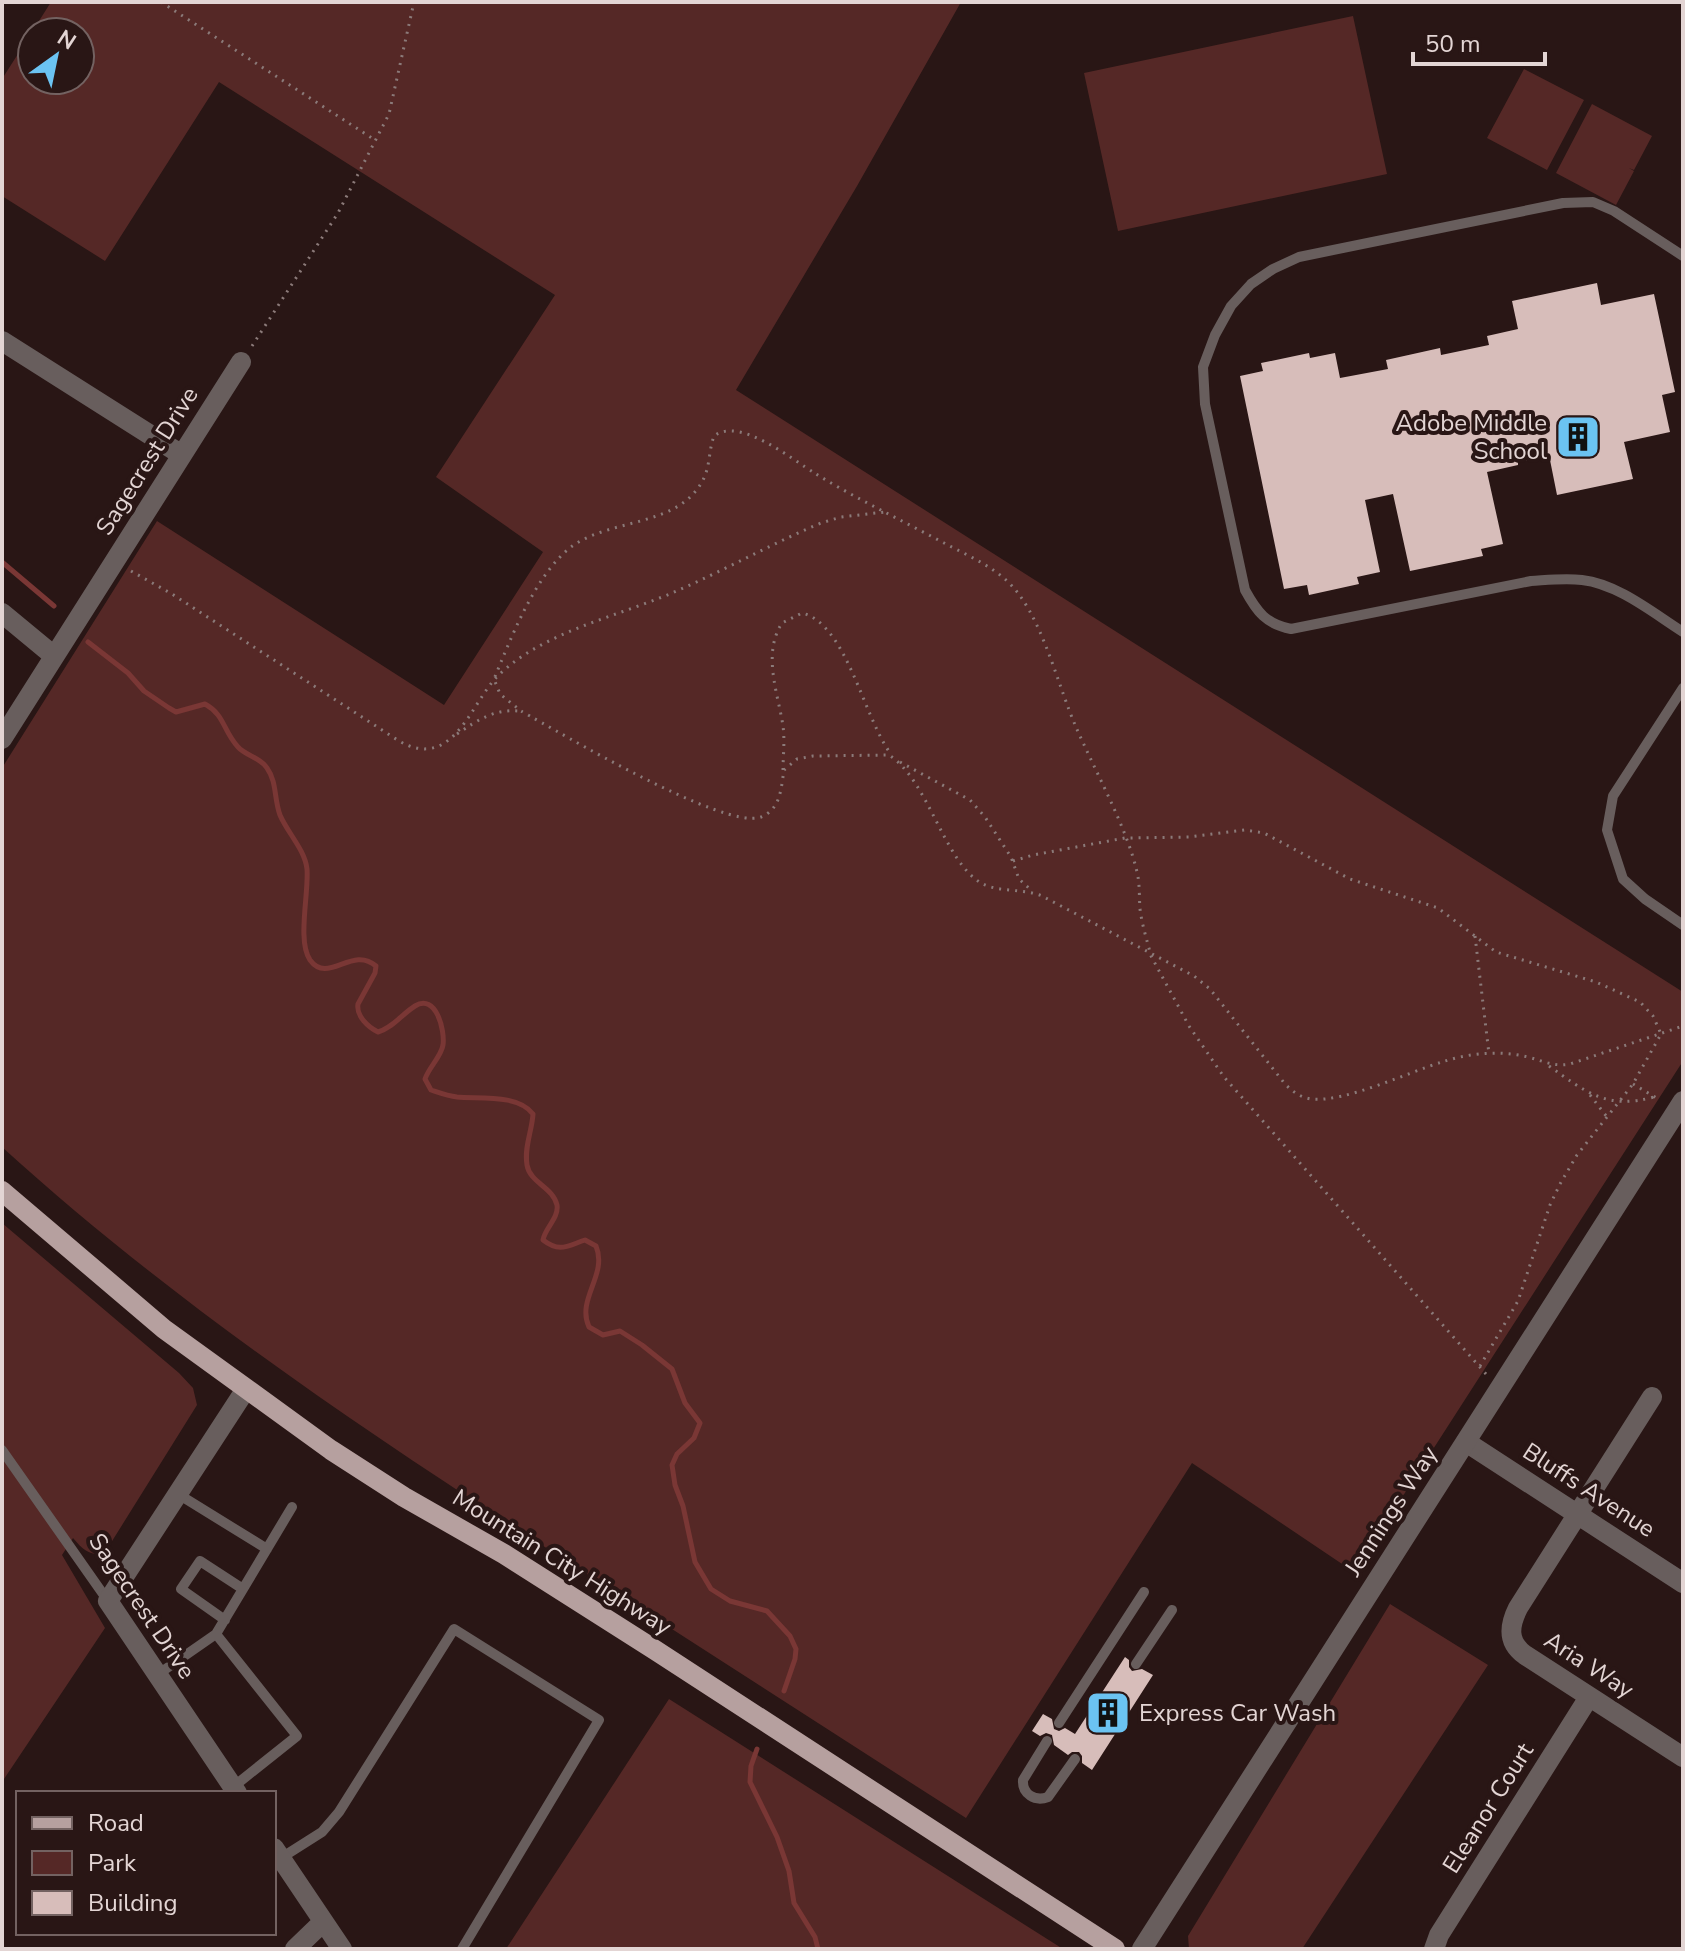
<svg xmlns="http://www.w3.org/2000/svg" width="1685" height="1951" font-family="'Nunito Sans',sans-serif">
<rect width="100%" height="100%" fill="#291615"/>
<path fill="#552826" d="M 51,2 L 961,2 L 857,186 L 736,390 L 1683,992 L 1683,1061 L 1354,1572 L 1192,1463 L 966,1818 C 836,1735 706,1651 576,1567 C 376,1439 178,1307 2,1147 L 2,768 L 157,521 L 444,705 L 543,552 L 436,477 L 555,295 L 219,82 L 105,261 L 2,196 L 2,79 L 32,32 L 32,80 L 80,80 L 80,32 L 32,32 Z
M 1353,16 L 1387,174 L 1118,231 L 1084,73 Z
M 1524,69 L 1584,100 L 1547,170 L 1487,138 Z
M 1592,104 L 1652,136 L 1634,170 L 1629,168 L 1634,171 L 1616,205 L 1556,173 Z
M 2,1223 L 179,1373 L 193,1388 L 197,1405 L 104,1554 C 89,1555 83,1550 73,1538 L 62,1555 L 105,1628 L 2,1782 Z
M 1390,1604 L 1488,1665 L 1302,1949 L 1189,1949 L 1188,1936 Z
M 669,1699 L 1063,1949 L 506,1949 Z"/>
<g fill="none" stroke-linecap="round" stroke-linejoin="round">
<path stroke="#7a3735" stroke-width="5" d="M 2,562 L 54,606
M 88,642 L 128,673 L 144,691 L 169,708 L 176,712 L 205,704 C 225,715 223,731 238,747 C 246,756 260,757 267,768 C 277,782 274,799 280,815 C 287,832 305,850 307,869 C 309,893 297,941 310,960 C 328,985 352,945 376,966 L 375,973 L 358,1004 C 356,1016 368,1027 378,1032 C 394,1027 402,1014 415,1006 C 436,993 445,1030 443,1045 C 441,1057 429,1067 425,1079 L 431,1090 C 440,1093 448,1096 457,1097 C 480,1099 518,1094 533,1114 C 532,1131 524,1147 527,1165 C 530,1183 553,1187 557,1205 C 559,1218 545,1228 543,1240 C 560,1253 567,1246 585,1240 L 596,1246 C 608,1275 576,1299 589,1327 L 603,1335 L 620,1331 L 642,1345 L 672,1369 L 685,1403 L 700,1423 L 694,1438 L 677,1454 L 672,1465 L 675,1485 L 683,1506 L 695,1562 L 711,1589 L 730,1601 L 767,1611 L 790,1636 L 796,1649 L 795,1659 L 784,1691
M 757,1749 L 751,1766 L 750,1782 L 777,1837 L 789,1871 L 794,1903 L 815,1937 L 818,1949"/>
</g>
<path fill="#d7bdba" d="M 1597,283 L 1601,305 L 1654,294 L 1675,392 L 1662,395 L 1670,432 L 1624,442 L 1633,479 L 1557,495 L 1549,455 L 1518,462 L 1518,465 L 1487,472 L 1503,544 L 1481,549 L 1483,556 L 1410,571 L 1393,494 L 1365,500 L 1380,572 L 1357,577 L 1359,584 L 1309,595 L 1307,585 L 1284,589 L 1240,376 L 1263,371 L 1261,363 L 1309,353 L 1310,358 L 1335,353 L 1340,378 L 1388,369 L 1386,360 L 1440,348 L 1441,355 L 1489,345 L 1487,336 L 1518,329 L 1512,301 Z
M 1125,1657 L 1129,1660 L 1129,1667 L 1132,1671 L 1142,1669 L 1153,1675 L 1092,1770 L 1082,1763 L 1082,1756 L 1079,1752 L 1072,1752 L 1068,1755 L 1054,1745 L 1052,1735 L 1046,1733 L 1040,1736 L 1032,1731 L 1043,1714 L 1052,1719 L 1054,1729 L 1059,1731 L 1065,1728 L 1075,1734 Z"/>
<g fill="none" stroke-linecap="round" stroke-linejoin="round">
<path stroke="#8b7a79" stroke-width="3" stroke-dasharray="2 6" stroke-linecap="butt" d="M 161,2 L 375,140
M 252,346 L 338,213 L 389,114 L 414,2
M 131,571 L 172,594 L 399,741 C 450,770 468,712 493,681 C 501,672 511,664 521,657 C 566,627 622,614 672,593 C 723,571 771,544 821,523 L 841,517 L 885,512
M 457,734 C 478,720 493,709 519,711
M 900,762 L 970,800 L 985,817 L 1011,857 L 1019,879 L 1032,891
M 783,770 C 783,756 785,741 783,726 C 778,693 762,654 782,623 L 802,613 C 847,624 864,719 891,754
M 1013,861 L 1033,855 L 1125,838 L 1189,837 L 1245,830 L 1264,833 L 1350,879 L 1438,908 L 1496,952 L 1596,982 L 1640,1002 L 1653,1016 L 1661,1034 L 1633,1084 L 1577,1155 L 1560,1184 L 1550,1205 L 1518,1301 L 1480,1366
M 1475,936 L 1489,1054
M 1549,1066 C 1586,1092 1606,1110 1654,1097
M 1633,1084 L 1660,1100
M 1590,1095 L 1607,1117
M 1486,1374 L 1224,1077 L 1189,1026 L 1151,956 C 1147,940 1142,925 1140,909 C 1139,897 1140,884 1137,872 C 1127,828 1095,771 1076,727 C 1057,684 1041,611 1006,580 C 988,564 965,554 944,543 C 901,520 857,499 816,474 C 793,460 739,416 714,436 C 709,449 710,465 704,478 C 680,528 612,517 571,547 C 535,575 511,638 494,679 L 500,694 L 521,711 C 559,732 725,831 761,817 C 781,809 781,788 784,770 L 797,759 L 813,756 L 889,755 C 929,781 943,860 981,883 C 999,893 1023,888 1042,896 L 1194,976 L 1210,989 L 1285,1084 C 1293,1092 1300,1097 1311,1099 C 1344,1103 1409,1072 1442,1062 C 1469,1053 1500,1050 1528,1057 C 1543,1061 1554,1067 1570,1064 L 1683,1026"/>
<path stroke="#685e5d" stroke-width="10" d="M 1683,256 L 1614,211 L 1593,202 L 1563,203 L 1299,257 L 1273,269 L 1251,284 L 1231,306 L 1215,335 L 1203,367 L 1205,404 L 1245,590 C 1257,612 1266,624 1291,629 L 1531,581 C 1548,580 1565,578 1582,580 C 1618,584 1653,613 1683,632
M 1683,688 L 1613,796 L 1607,830 L 1623,879 L 1645,899 L 1683,925
M 2,1450 L 108,1601
M 178,1494 L 267,1549
M 225,1620 L 181,1589 L 200,1561 L 243,1589
M 216,1634 L 292,1507
M 1136,1664 L 1172,1610
M 157,1675 L 216,1634 L 297,1736 L 233,1787
M 1059,1723 L 1144,1592
M 1047,1741 L 1023,1780 C 1022,1794 1035,1802 1048,1797 L 1075,1759
M 281,1858 L 322,1832 L 339,1812 L 454,1629 L 599,1720 L 462,1949"/>
<path stroke="#685e5d" stroke-width="20" d="M 2,341 L 182,455
M 2,613 L 54,656
M 2,739 L 241,362
M 1652,1397 L 1518,1608 C 1509,1626 1507,1642 1525,1655 L 1683,1757
M 1466,1442 L 1683,1583
M 237,1793 L 108,1601 L 246,1389
M 274,1848 L 342,1949
M 295,1949 L 323,1922
M 1434,1949 L 1439,1935 L 1589,1697"/>
<path stroke="#685e5d" stroke-width="20" d="M 1142,1949 L 1683,1101"/>
<path stroke="#b6a09f" stroke-width="20" d="M 2,1191 L 164,1329 L 331,1450 L 404,1497 L 504,1554 L 655,1650 L 1115,1949"/>
</g>
<defs>
<g id="building-square" transform="scale(2.3)"><rect x="-9" y="-9" width="18" height="18" rx="4" fill="#6bc3f2" stroke="#291615"/><path d="M-4-6H4V6H1V3H-1V6H-4ZM-2.5-4.3h1.7v1.8h-1.7ZM.8-4.3h1.7v1.8H.8ZM-2.5-1h1.7V.8h-1.7ZM.8-1h1.7V.8H.8Z" fill="#111"/></g>
</defs>
<g fill-rule="evenodd">
<use href="#building-square" x="1578" y="437"/>
<use href="#building-square" x="1108" y="1713"/>
</g>
<g text-anchor="middle" stroke-width="8" stroke-linejoin="round" paint-order="stroke">
<g font-size="24" fill="#e3d5d4" stroke="#291615" text-anchor="end">
<text x="1547" y="431">Adobe Middle<tspan x="1547" dy="28">School</tspan></text>
<text x="1139" y="1721" text-anchor="start">Express Car Wash</text>
</g>
<g font-size="24" fill="#e3d5d4" stroke="#291615">
<text transform="translate(147 461) rotate(-58)" y="8">Sagecrest Drive</text>
<text transform="translate(1589 1490) rotate(33)" y="8">Bluffs Avenue</text>
<text transform="translate(1391 1511) rotate(-57)" y="8">Jennings Way</text>
<text transform="translate(562 1562) rotate(32)" y="8">Mountain City Highway</text>
<text transform="translate(142 1606) rotate(56)" y="8">Sagecrest Drive</text>
<text transform="translate(1589 1665) rotate(33)" y="8">Aria Way</text>
<text transform="translate(1488 1808) rotate(-58)" y="8">Eleanor Court</text>
</g>
</g>
<rect width="1685" height="1951" fill="none" stroke="#e3d5d4" stroke-width="8"/>
<rect x="16" y="1791" width="260" height="144" fill="#291615" stroke="#736261" stroke-width="2"/>
<rect x="32" y="1817" width="40" height="12" fill="#b6a09f" stroke="#736261" stroke-width="2"/>
<text x="88" y="1831" font-size="24" fill="#e3d5d4">Road</text>
<rect x="32" y="1851" width="40" height="24" fill="#552826" stroke="#736261" stroke-width="2"/>
<text x="88" y="1871" font-size="24" fill="#e3d5d4">Park</text>
<rect x="32" y="1891" width="40" height="24" fill="#d7bdba" stroke="#736261" stroke-width="2"/>
<text x="88" y="1911" font-size="24" fill="#e3d5d4">Building</text>
<g transform="translate(56 56) rotate(33)"><circle r="38" fill="#291615" stroke="#736261" stroke-width="2"/>
<path d="M0-6L14 30L0 20L-14 30Z" fill="#6bc3f2"/>
<text y="-12" font-size="22" font-weight="bold" text-anchor="middle" fill="#e3d5d4">N</text>
</g>
<path d="M1413 52v12h132v-12" fill="none" stroke="#e3d5d4" stroke-width="4"/>
<text x="1425" y="52" font-size="24" fill="#e3d5d4" stroke="#291615" stroke-width="6" paint-order="stroke">50 m</text>
</svg>
